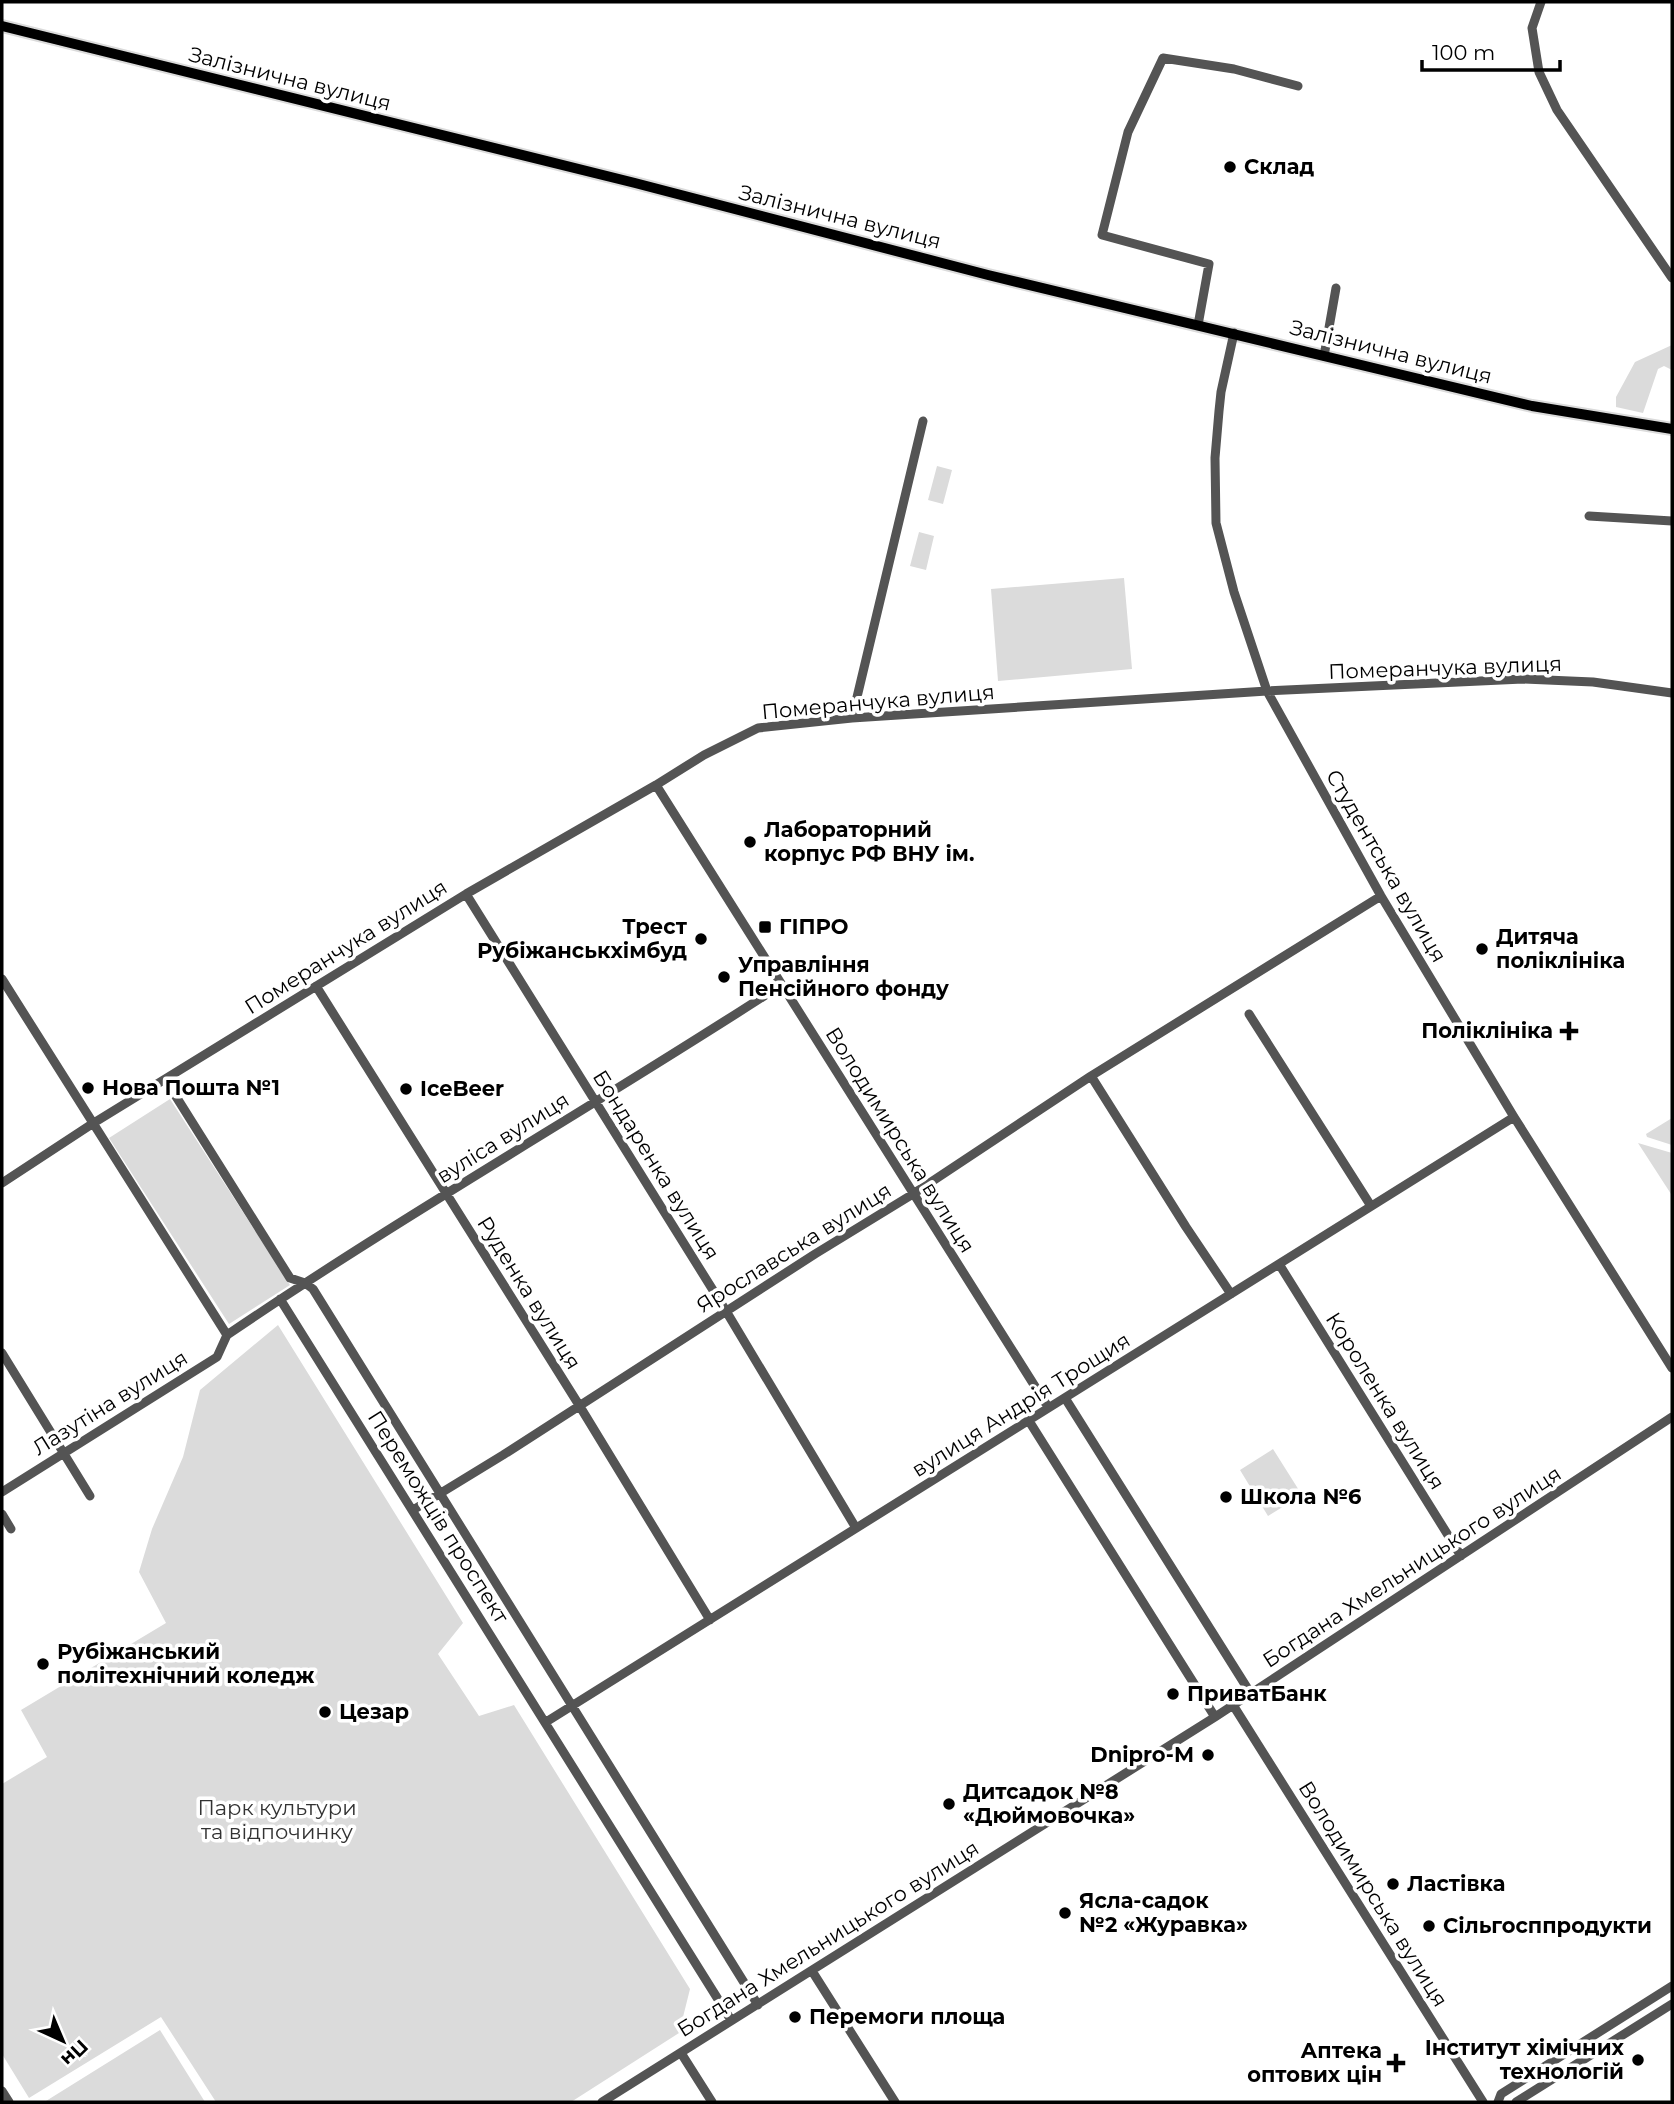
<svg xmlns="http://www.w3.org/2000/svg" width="1674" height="2104" font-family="Montserrat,sans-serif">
<rect width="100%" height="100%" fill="#fff"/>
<path fill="#dbdbdb" d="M 1672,345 L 1672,370 L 1664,366 L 1658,369 L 1643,413 L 1616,407 L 1616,397 L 1635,362 Z
M 937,466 L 952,470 L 943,504 L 928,500 Z
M 919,532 L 934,536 L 926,570 L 910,566 Z
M 1124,578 L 1132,669 L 998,681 L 991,589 Z
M 170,1099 L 290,1285 L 229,1324 L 109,1138 Z
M 1672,1118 L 1672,1145 L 1647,1137 L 1646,1134 Z
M 1638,1143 L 1672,1153 L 1672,1193 L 1671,1194 Z
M 278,1325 L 463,1623 L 438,1654 L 479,1716 L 514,1705 L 690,1989 L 679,2033 L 571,2102 L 216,2102 L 161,2017 L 29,2098 L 2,2054 L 2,1784 L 47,1757 L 21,1710 L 166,1623 L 139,1572 L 152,1529 L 183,1457 L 200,1390 Z
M 1273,1449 L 1302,1495 L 1268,1516 L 1240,1470 Z
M 160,2030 L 205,2102 L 47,2102 L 46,2101 Z"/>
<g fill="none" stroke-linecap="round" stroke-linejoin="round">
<g stroke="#dbdbdb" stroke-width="14">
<path id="major" d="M 2,26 L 635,183 L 988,275 L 1382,370 L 1532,406 L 1672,429"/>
</g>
<path stroke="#545454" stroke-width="9" d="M 1541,2 L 1532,28 L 1539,72 L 1557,110 L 1672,278
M 1198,325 L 1209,264 L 1102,235 L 1128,132 L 1163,58 L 1234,69 L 1298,86
M 1234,333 L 1221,392 L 1219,411 L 1215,458 L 1216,523 L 1234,592 L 1267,691 L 1381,896 L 1514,1117 L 1672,1368
M 1324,356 L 1336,288
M 1589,516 L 1672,521
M 852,718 L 923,421
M 656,785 L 1048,1407
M 466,894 L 726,1311 L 856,1528
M 2,979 L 227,1335
M 316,986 L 579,1405 L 710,1620
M 1249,1014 L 1371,1206
M 1091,1076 L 1186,1227 L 1231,1294
M 165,1079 L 290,1278 L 305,1283 L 313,1289 L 758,2005
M 2,1183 L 92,1124 L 466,894 L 656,785 L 704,755 L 758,728 L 852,718 L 1067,704 L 1267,691 L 1523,679 L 1593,682 L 1672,693
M 1279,1264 L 1461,1556
M 280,1299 L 731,2020
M 227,1335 C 408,1212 598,1104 781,985
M 2,1353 L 90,1496
M 1065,1398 L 1251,1694
M 1029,1421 L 1215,1717
M 2,1492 L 217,1357 L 227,1335
M 413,1510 L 503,1455 L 815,1254 L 913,1194 L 1091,1076 L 1381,896
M 2,1514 L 11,1529
M 1233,1705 L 1483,2102
M 546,1722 L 1514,1117
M 812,1971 L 895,2102
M 681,2053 L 712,2102
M 2,2091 L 9,2102
M 602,2102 L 1215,1717 L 1672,1417
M 1498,2102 L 1501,2094 L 1672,1986
M 1516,2102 L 1672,2004"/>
<use href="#major" stroke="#000" stroke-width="10"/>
</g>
<g fill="#000" stroke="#fff" stroke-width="2.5">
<circle cx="1230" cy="167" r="7"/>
<circle cx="750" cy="842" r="7"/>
<rect x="758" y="920" width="14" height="14" rx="3.5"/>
<circle cx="701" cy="939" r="7"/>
<circle cx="1482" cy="949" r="7"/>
<circle cx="724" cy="977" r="7"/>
<path d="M1565.5 1020.5h7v7h7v7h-7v7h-7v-7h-7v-7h7z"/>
<circle cx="88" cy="1088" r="7"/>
<circle cx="406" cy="1089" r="7"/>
<circle cx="1226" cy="1497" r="7"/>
<circle cx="43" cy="1664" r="7"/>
<circle cx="1173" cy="1694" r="7"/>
<circle cx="325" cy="1712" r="7"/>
<circle cx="1208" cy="1755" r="7"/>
<circle cx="949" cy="1804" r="7"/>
<circle cx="1393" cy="1884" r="7"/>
<circle cx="1065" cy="1913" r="7"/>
<circle cx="1429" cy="1926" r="7"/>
<circle cx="795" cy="2017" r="7"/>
<circle cx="1638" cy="2060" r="7"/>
<path d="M1392.5 2052.5h7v7h7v7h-7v7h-7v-7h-7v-7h7z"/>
</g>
<g text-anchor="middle" stroke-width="7" stroke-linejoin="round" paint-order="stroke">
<g font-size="21" fill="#000" stroke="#fff">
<text transform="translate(290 79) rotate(14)" y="7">Залізнична вулиця</text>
<text transform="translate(840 217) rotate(14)" y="7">Залізнична вулиця</text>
<text transform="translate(1391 352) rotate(14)" y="7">Залізнична вулиця</text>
<text transform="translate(1445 668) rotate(-2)" y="7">Померанчука вулиця</text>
<text transform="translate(878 702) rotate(-5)" y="7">Померанчука вулиця</text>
<text transform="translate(1386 866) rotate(60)" y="7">Студентська вулиця</text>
<text transform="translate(346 947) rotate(-32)" y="7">Померанчука вулиця</text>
<text transform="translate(503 1138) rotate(-32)" y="7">вуліса вулиця</text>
<text transform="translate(900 1140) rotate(58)" y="7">Володимирська вулиця</text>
<text transform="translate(656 1165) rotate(58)" y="7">Бондаренка вулиця</text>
<text transform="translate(794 1248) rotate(-32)" y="7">Ярославська вулиця</text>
<text transform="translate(529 1293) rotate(58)" y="7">Руденка вулиця</text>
<text transform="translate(1385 1401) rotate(58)" y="7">Короленка вулиця</text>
<text transform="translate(110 1403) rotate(-32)" y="7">Лазутіна вулиця</text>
<text transform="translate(1021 1405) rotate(-32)" y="7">вулиця Андрія Трощия</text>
<text transform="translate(438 1517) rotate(58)" y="7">Переможців проспект</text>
<text transform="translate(1412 1567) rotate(-33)" y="7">Богдана Хмельницького вулиця</text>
<text transform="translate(1373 1894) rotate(58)" y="7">Володимирська вулиця</text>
<text transform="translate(828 1939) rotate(-32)" y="7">Богдана Хмельницького вулиця</text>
</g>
<g font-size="21" font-weight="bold" fill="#000" stroke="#fff" text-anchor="start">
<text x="1244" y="174">Склад</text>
<text x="764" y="837">Лабораторний<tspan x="764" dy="24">корпус РФ ВНУ ім.</tspan></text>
<text x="687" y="934" text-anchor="end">Трест<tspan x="687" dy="24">Рубіжанськхімбуд</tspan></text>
<text x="779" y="934">ГІПРО</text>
<text x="1496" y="944">Дитяча<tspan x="1496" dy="24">поліклініка</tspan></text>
<text x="738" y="972">Управління<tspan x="738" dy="24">Пенсійного фонду</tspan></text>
<text x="1553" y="1038" text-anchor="end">Поліклініка</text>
<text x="102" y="1095">Нова Пошта №1</text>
<text x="420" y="1096">IceBeer</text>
<text x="1240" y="1504">Школа №6</text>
<text x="57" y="1659">Рубіжанський<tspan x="57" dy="24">політехнічний коледж</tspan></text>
<text x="1187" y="1701">ПриватБанк</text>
<text x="339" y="1719">Цезар</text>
<text x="1194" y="1762" text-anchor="end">Dnipro-M</text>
<text x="963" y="1799">Дитсадок №8<tspan x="963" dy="24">«Дюймовочка»</tspan></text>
<text x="1407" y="1891">Ластівка</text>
<text x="1079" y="1908">Ясла-садок<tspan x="1079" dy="24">№2 «Журавка»</tspan></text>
<text x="1443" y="1933">Сільгосппродукти</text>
<text x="809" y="2024">Перемоги площа</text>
<text x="1624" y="2055" text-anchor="end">Інститут хімічних<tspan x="1624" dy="24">технологій</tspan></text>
<text x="1382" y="2058" text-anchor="end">Аптека<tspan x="1382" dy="24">оптових цін</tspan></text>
</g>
<g font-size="21" fill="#323232" stroke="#fff">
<text x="277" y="1815">Парк культури<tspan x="277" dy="24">та відпочинку</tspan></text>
</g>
</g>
<rect width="1674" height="2104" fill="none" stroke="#000000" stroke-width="7"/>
<g transform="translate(63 2041) rotate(136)" stroke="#ffffff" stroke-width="5" paint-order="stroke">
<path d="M0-5L12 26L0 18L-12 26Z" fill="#000000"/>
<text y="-10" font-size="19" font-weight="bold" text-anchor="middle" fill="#000000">Пн</text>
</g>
<path d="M1422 60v10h138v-10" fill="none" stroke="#000000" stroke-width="3.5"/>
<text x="1432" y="60" font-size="21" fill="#000000" stroke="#ffffff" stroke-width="5" paint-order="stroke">100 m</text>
</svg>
